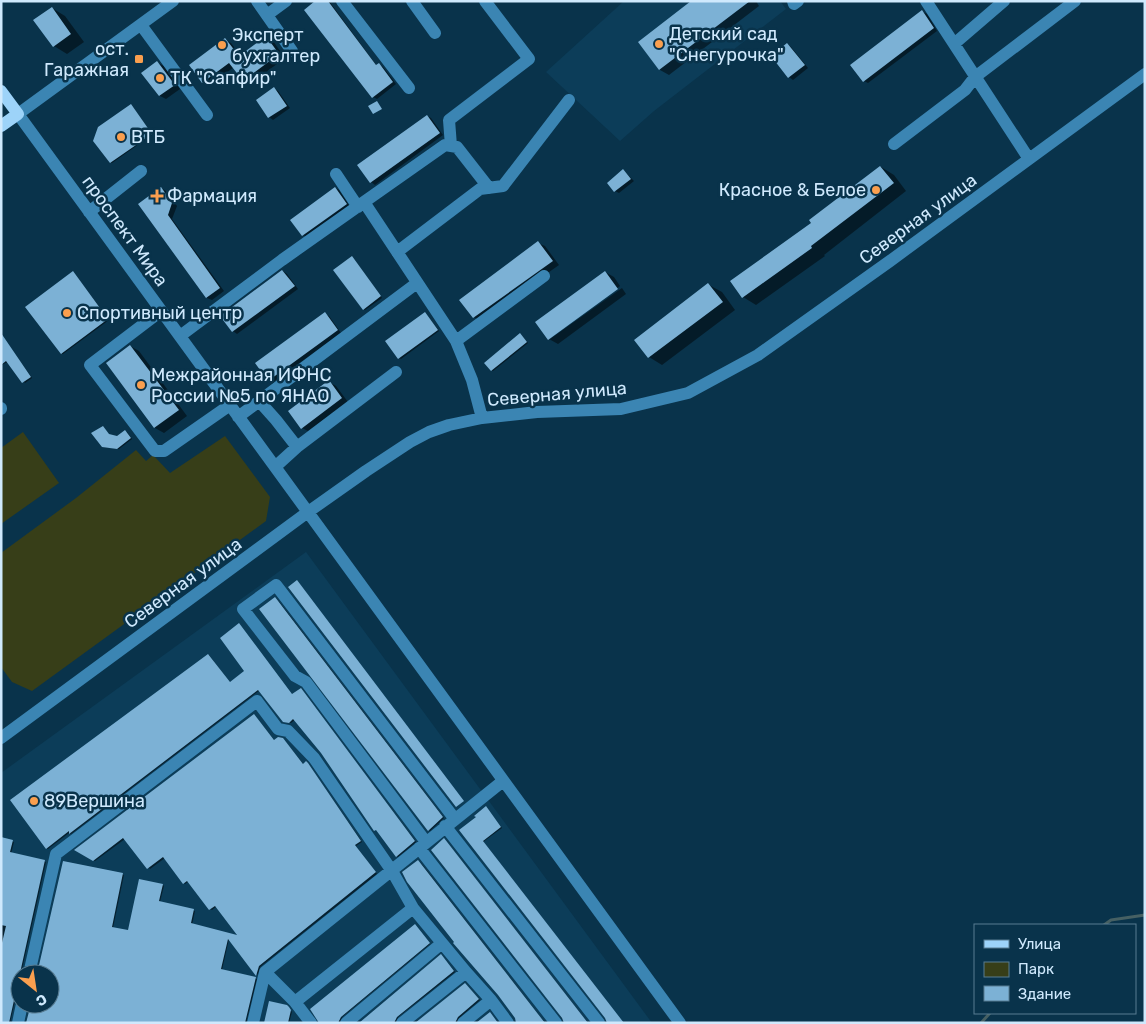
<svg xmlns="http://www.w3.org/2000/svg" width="1146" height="1024" font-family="Rubik,sans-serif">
<rect width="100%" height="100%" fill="#09334b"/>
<path fill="#0c3d59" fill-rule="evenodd" d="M 624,1 L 780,1 L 786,9 L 654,111 L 620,141 L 546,72 Z
M 306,552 L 652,1023 L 1,1023 L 1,773 ZM 20,974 L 50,974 L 50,1004 L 20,1004 Z"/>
<path fill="#373e18" d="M 23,432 L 59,483 L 1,524 L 1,448 Z
M 225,436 L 270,497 L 266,521 L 32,691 L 12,682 L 1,667 L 1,553 L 76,498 L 136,450 L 146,461 L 153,455 L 170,473 Z"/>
<path fill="#0007" d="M 318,1 L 329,1 L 377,66 L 379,64 L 383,67 L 396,84 L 377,99 L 373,97 Z
M 694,1 L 756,1 L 759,6 L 669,75 L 660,70 L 640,42 Z
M 52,8 L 65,16 L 84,42 L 67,54 L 54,46 Z
M 923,12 L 927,14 L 937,31 L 868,83 L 864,81 Z
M 266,38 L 273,41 L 285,58 L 250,84 L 243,80 L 234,67 L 209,86 L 203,82 L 225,40 L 231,43 L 241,56 Z
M 787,44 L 791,47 L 808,68 L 793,80 L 789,77 Z
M 158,63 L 164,66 L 180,89 L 166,99 L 160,96 L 143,74 Z
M 274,88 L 278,91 L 290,108 L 273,120 L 269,117 Z
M 133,107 L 152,135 L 112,163 L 110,162 Z
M 427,116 L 431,118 L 443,135 L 375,185 L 371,182 Z
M 881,167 L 894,175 L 906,191 L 824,255 L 825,256 L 756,305 L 743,297 L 732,282 L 813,223 Z
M 624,171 L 634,181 L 619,193 L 615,191 Z
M 161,188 L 166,191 L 177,206 L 172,219 L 224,291 L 212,300 L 207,298 L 139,204 Z
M 335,188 L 339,190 L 350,207 L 307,237 L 303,235 Z
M 538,243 L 545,246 L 559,265 L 480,321 L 474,317 Z
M 354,259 L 382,298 L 365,310 L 363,309 Z
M 283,271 L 287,274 L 298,289 L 237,334 L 233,331 L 222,316 Z
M 605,272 L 614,277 L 620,286 L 550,336 L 550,339 L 622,288 L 626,294 L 558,344 L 549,339 L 537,322 Z
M 74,273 L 109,320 L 63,354 L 62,354 Z
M 709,285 L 722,292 L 735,310 L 662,365 L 649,357 Z
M 325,314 L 329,316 L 341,333 L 273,382 L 269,380 Z
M 426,314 L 439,331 L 401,359 L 399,358 Z
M 522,336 L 528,343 L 493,371 L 491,370 Z
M 4,339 L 32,378 L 25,383 L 8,362 L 1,365 L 1,342 Z
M 130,346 L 139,351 L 187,416 L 164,433 L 155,428 L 107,364 Z
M 329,382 L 336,386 L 348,402 L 308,431 L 302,428 Z
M 127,432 L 132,439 L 119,449 L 104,447 L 110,436 L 117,437 Z
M 277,599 L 444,818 L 430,831 L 429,830 Z
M 209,655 L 230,683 L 292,695 L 302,691 L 416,842 L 398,857 L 397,856 L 378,830 L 375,830 L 322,753 L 295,720 L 291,723 L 286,722 L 260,690 L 71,834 L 69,833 L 48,849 L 46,848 Z
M 254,715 L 275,741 L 285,741 L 304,765 L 309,765 L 362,842 L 356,846 L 377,874 L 260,967 L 258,975 L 229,939 L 222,970 L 257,979 L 246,1023 L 28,1023 L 32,1004 L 50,1004 L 50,974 L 39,974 L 64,862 L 124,875 L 113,928 L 128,932 L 163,885 L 164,886 L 160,902 L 195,911 L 192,925 L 240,937 L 217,906 L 212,910 L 210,909 L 189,881 L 185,884 L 184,883 L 165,858 L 150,869 L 125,839 L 95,861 L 76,850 Z
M 487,809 L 502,828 L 483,842 L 607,1018 L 461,831 Z
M 1,839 L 14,842 L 11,854 L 46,862 L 10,1023 L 1,1023 Z
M 446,841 L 588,1023 L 565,1023 Z
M 420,862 L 545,1023 L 516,1023 L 516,1018 L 498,994 L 456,942 Z
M 416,927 L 430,944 L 342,1017 L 340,1023 L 319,1023 Z
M 443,957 L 455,972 L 398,1017 L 396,1023 L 361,1023 Z
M 467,986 L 480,1000 L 459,1018 L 457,1023 L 417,1023 Z
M 289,1008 L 292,1012 L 289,1023 L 265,1023 Z"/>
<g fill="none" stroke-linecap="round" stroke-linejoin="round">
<path stroke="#466063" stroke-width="3" d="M 1104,925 L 1111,920 L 1145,915
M 981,1023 L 990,1013"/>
</g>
<path fill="#7cb1d5" d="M 315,1 L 328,1 L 376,65 L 379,63 L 393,82 L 372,98 L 304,10 Z
M 691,1 L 750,1 L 659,70 L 638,42 Z
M 52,7 L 71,34 L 53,47 L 33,20 Z
M 922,10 L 934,28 L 863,82 L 850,65 Z
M 266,36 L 279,54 L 243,81 L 229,63 L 202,83 L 189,65 L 225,38 L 239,56 Z
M 787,43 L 805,65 L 788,78 L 771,56 Z
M 157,61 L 175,85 L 159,96 L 141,73 Z
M 274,87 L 287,106 L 268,118 L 256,100 Z
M 377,101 L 382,109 L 373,114 L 368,106 Z
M 131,104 L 152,134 L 110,163 L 93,141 L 98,127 Z
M 427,115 L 440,133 L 370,183 L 357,165 Z
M 880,166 L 894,183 L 811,246 L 812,248 L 742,298 L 730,281 L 811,223 L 809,220 Z
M 623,169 L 631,179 L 614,192 L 607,183 Z
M 161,187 L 172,203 L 168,215 L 220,288 L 206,298 L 138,204 Z
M 335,187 L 347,204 L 302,236 L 290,220 Z
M 538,241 L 553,261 L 473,318 L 459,300 Z
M 352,256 L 381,296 L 363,310 L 333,270 Z
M 282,270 L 295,286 L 232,332 L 220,316 Z
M 73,271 L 108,319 L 61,354 L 25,307 Z
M 605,271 L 618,289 L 548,340 L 535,322 Z
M 708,283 L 723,302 L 648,358 L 634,340 Z
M 325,312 L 338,330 L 268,381 L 255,363 Z
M 425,312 L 438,330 L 398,359 L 385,341 Z
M 1,333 L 31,377 L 22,383 L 6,361 L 1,365 Z
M 520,333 L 527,342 L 491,371 L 484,363 Z
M 130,345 L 179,410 L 154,428 L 106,363 Z
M 329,380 L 342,398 L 301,429 L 288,411 Z
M 103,426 L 109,434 L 117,436 L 125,430 L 131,438 L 117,449 L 102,447 L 91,433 Z
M 297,580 L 464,801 L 456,807 L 288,587 Z
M 275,597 L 443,817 L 428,831 L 259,609 Z
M 239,623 L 292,694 L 301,688 L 415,841 L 396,857 L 376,830 L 374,831 L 321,753 L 293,719 L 289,723 L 283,722 L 258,690 L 69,834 L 69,831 L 46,849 L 10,800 L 208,654 L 230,682 L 244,671 L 220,638 Z
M 254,714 L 274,740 L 278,737 L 283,738 L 303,764 L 306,761 L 308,763 L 361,841 L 355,845 L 376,872 L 259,966 L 256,976 L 228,939 L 221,969 L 256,977 L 245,1023 L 26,1023 L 31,1004 L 50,1004 L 50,974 L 37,974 L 63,861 L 123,873 L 112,927 L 128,930 L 139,879 L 163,884 L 159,901 L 194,909 L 191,923 L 237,935 L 215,906 L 209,910 L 187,881 L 183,884 L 163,857 L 147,869 L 123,838 L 93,861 L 74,850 Z
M 486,806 L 501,827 L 483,841 L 624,1023 L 607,1023 L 605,1018 L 459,830 L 476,817 L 474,816 Z
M 1,837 L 13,840 L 10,852 L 45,860 L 9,1023 L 1,1023 L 1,947 L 6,926 L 1,925 Z
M 444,838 L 588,1023 L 564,1023 L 562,1018 L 431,850 Z
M 418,860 L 545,1023 L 516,1023 L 515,1018 L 498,995 L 453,943 L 454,942 L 407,882 L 402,872 Z
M 415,924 L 430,943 L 341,1017 L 338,1023 L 319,1023 L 310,1009 Z
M 441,954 L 454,971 L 397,1017 L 394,1023 L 359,1023 Z
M 465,983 L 479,999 L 458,1017 L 455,1023 L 415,1023 Z
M 269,1001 L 287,1005 L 289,1007 L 291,1010 L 288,1023 L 264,1023 Z
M 490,1012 L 498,1023 L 476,1023 Z"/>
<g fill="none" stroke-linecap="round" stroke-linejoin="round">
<path stroke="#3b85b3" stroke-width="12" d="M 173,1 L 18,114 L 680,1023
M 257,1 L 292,51
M 342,1 L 409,88
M 412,1 L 435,33
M 793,1 L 794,4 L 798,1
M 926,1 L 1029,159
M 267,15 L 286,1
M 141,25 L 207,115
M 954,44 L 1004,1
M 894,144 L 965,90 L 975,77 L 1075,1
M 451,146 L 449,120 L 529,59 L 485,1
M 336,174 L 358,207
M 364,202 L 445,145 L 457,147 L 489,188
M 89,212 L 141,171
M 397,252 L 480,189 L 503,186 L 569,100
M 161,311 L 90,365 L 155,451 L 164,451 L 230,405
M 180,336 L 282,260 L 364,202 L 456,341 L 472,380 L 482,418
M 456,341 L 544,276
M 259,401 L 276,420 L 297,447
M 1,408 L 1,409
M 238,417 L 417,283
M 275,467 L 297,447 L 396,372
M 1,738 L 308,512 L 366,471 L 410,442 L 429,432 L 449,425 L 482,418 L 537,412 L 621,409 L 688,393 L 758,355 L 890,261 L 1145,74
M 445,826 L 599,1023
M 426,842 L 306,682 L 295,676 L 243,609 L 276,585 L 454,818
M 419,848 L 556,1023
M 442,943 L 466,972
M 29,974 L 56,854 L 257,701 L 278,729 L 288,731 L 314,758 L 392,871 L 413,908
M 491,1000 L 508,1023
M 295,1002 L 311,1023
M 18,1023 L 22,1004
M 253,1023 L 265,972
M 346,1023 L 442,943 L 413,908 L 295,1002 L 265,972 L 503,781
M 402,1023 L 466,972 L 491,1000 L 463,1023"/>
<path stroke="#9dd3f9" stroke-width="12" d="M 1,91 L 18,114 L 1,126"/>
</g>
<g fill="#fa9f4f" stroke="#09334b" stroke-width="2">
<circle cx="659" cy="44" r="5"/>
<circle cx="222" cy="45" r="5"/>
<rect x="134" y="54" width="10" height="10" rx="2.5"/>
<circle cx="160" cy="78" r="5"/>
<circle cx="121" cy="137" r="5"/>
<circle cx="876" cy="190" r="5"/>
<path d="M154.5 188.5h5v5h5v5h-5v5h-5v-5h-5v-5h5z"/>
<circle cx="67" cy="313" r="5"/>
<circle cx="141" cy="385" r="5"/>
<circle cx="34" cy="801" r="5"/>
</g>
<g text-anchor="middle" stroke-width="5" stroke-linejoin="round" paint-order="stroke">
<g font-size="18" fill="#cfe9fd" stroke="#09334b" text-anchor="start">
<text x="669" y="40">Детский сад<tspan x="669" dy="21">"Снегурочка"</tspan></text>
<text x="232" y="41">Эксперт<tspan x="232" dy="21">бухгалтер</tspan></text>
<text x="129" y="55" text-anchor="end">ост.<tspan x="129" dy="21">Гаражная</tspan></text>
<text x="170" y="84">ТК "Сапфир"</text>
<text x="131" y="143">ВТБ</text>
<text x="866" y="196" text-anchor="end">Красное &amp; Белое</text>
<text x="167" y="202">Фармация</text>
<text x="77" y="319">Спортивный центр</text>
<text x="151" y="381">Межрайонная ИФНС<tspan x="151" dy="21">России №5 по ЯНАО</tspan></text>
<text x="44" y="807">89Вершина</text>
</g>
<g font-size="18" fill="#cfe9fd" stroke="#09334b">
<text transform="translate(918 219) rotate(-36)" y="6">Северная улица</text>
<text transform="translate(125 231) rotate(54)" y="6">проспект Мира</text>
<text transform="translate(557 394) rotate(-5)" y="6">Северная улица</text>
<text transform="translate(183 583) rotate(-36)" y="6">Северная улица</text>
</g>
</g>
<rect width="1146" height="1024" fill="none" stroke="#cfe9fd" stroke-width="5"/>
<rect x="974" y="924" width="162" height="90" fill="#09334b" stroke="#587c92"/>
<rect x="984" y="940" width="25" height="8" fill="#9dd3f9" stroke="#587c92"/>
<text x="1018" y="949" font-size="15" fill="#cfe9fd">Улица</text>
<rect x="984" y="962" width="25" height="15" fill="#373e18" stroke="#587c92"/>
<text x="1018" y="974" font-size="15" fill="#cfe9fd">Парк</text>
<rect x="984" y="986" width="25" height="15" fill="#7cb1d5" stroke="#587c92"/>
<text x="1018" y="999" font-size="15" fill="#cfe9fd">Здание</text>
<g transform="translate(35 989) rotate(150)"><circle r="24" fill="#09334b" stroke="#587c92"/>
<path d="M0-4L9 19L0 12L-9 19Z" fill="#fa9f4f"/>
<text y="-8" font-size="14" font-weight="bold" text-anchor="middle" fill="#cfe9fd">С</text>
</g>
</svg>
